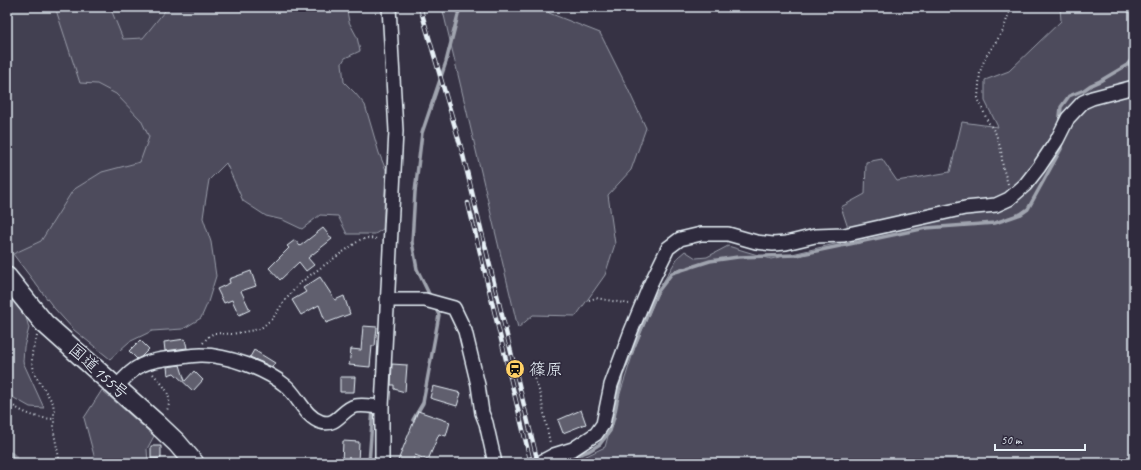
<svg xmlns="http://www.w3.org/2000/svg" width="1141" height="470" font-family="Caveat,'Klee One',sans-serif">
<rect width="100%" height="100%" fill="#363244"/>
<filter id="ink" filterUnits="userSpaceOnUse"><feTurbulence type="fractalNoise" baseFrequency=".025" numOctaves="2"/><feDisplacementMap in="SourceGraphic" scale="8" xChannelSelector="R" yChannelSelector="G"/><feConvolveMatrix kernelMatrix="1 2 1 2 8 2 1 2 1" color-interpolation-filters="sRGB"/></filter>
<g filter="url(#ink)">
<path fill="#433f51" d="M 7,7 L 55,7 L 58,14 L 97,84 L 116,94 L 141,120 L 149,137 L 140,162 L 102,172 L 73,190 L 41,241 L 13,254 L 7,244 Z
M 110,7 L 168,7 L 143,38 L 123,39 Z"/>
<path fill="#4d4b5c" stroke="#9a9eaa" d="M 55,7 L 110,7 L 123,39 L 143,38 L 168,7 L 356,7 L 347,11 L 349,22 L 357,37 L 360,51 L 345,58 L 342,63 L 344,82 L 355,93 L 365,105 L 379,153 L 386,170 L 383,229 L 375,234 L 347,234 L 338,216 L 320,215 L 302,229 L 283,220 L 266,216 L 243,201 L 226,163 L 209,180 L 205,204 L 203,218 L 211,242 L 216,276 L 208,302 L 201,318 L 183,329 L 152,331 L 129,342 L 110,359 L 74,330 L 54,308 L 13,254 L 41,241 L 73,190 L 102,172 L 140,162 L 149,137 L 141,120 L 116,94 L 97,84 L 80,83 Z
M 442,7 L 547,7 L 549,13 L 600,33 L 627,87 L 646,128 L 631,170 L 608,195 L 615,244 L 605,275 L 576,316 L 533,315 L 518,328 Z
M 1060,7 L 1134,7 L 1134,463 L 580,463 L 578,460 L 605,447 L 618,400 L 635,347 L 662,284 L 678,257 L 685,251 L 696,258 L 707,257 L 728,246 L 771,259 L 852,240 L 841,207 L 865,194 L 866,162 L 882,159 L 897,181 L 950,172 L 962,122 L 998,127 L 985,101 L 985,80 L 1009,71 L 1061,21 Z
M 7,288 L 24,310 L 29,328 L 24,347 L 23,362 L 44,408 L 30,407 L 7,394 Z
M 102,390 L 154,436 L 147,449 L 148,463 L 96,463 L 84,418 Z"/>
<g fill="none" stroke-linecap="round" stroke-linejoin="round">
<path stroke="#a0a4af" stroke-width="3.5" d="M 1059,126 L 1061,107 L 1069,96 L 1084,90 L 1091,85 L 1100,81 L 1127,65 L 1134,57
M 431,298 L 417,269 L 412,242 L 415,192 L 422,133 L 446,62 L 460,7
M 413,420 L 423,403 L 439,315 L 435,307
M 394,462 L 395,463
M 369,463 L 373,409
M 555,463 L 589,451 L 600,444 L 610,431 L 614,417 L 622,375 L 656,294 L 672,273 L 710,261 L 738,257 L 797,255 L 926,228 L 995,223 L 1021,214 L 1028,209 L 1061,149 L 1061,142"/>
<path stroke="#70717f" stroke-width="22" d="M 7,462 L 7,463"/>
</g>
<path fill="#605e6e" stroke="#e8f1f8" d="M 323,228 L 332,239 L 308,258 L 314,265 L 306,271 L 299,262 L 280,280 L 269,268 L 289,248 L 287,246 L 295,240 L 300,246 Z
M 251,271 L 256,286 L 241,291 L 250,310 L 239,315 L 232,300 L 224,303 L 217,289 L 230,283 L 229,279 Z
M 320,277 L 335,300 L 344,296 L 350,314 L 326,323 L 319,305 L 301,315 L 292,300 L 306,292 L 303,288 Z
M 363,326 L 377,327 L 375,346 L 372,346 L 370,367 L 349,365 L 351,349 L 361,350 Z
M 185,339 L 187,348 L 165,351 L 164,342 Z
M 140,340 L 149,349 L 141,357 L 137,359 L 129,351 Z
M 254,350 L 275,363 L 272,367 L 250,357 Z
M 392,364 L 407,365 L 405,392 L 394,389 L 394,385 L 391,385 Z
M 180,365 L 185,381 L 194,371 L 203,380 L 193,391 L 174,373 L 168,375 L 167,367 Z
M 340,377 L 355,377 L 354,392 L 340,392 Z
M 433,386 L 461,393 L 457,406 L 430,398 Z
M 581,410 L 586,424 L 563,433 L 558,420 Z
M 418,411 L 450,422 L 446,436 L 439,434 L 428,460 L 415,455 L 412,463 L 397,463 Z
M 343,441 L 359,442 L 358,463 L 342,463 Z
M 151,446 L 161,446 L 161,458 L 151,459 Z"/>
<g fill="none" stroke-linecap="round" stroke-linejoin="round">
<g stroke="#e8f1f8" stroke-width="16">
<path id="minor" d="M 387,300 L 425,300 L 454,308 L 465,331 L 478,385 L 482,413 L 486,423 L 495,463
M 117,387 C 124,378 131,370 142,365 C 152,360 163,359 174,358 C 183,357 192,355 201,355 C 227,355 266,369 286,386 C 298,396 305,417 321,422 C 337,427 342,409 355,406 C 364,404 374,407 382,407
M 382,463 L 382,407 L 396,131 L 389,7
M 539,463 L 554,455 L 573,449 L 596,434 L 603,424 L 611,385 L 631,331 L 650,285 L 668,248 L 680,239 L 701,234 L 728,234 L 756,242 L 773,244 L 786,243 L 815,236 L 844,235 L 965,208 L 996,205 L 1009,199 L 1025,185 L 1039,167 L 1057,140 L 1068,118 L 1083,102 L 1092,98 L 1134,87"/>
</g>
<g stroke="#e8f1f8" stroke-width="22">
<path id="highway" d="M 7,277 L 44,323 L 156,423 L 177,443 L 194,463"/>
</g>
<path stroke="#e8f1f8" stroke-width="2" stroke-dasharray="1 3" stroke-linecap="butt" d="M 1008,184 L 1003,168 L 1001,150 L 996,134 L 987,120 L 978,98 L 980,72 L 985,58 L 1003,31 L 1011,7
M 589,300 L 596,298 L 629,304
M 37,336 L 32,353 L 32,362 L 35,375 L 53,403 L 54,410 L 54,433 L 60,463
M 203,343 L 208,337 L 214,333 L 232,334 L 260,329 L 273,318 L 283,303 L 298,285 L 309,276 L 360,240 L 368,238 L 379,239
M 153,374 C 163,385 175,396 166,412
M 533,375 L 540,393 L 550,443
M 7,402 C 24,413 34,418 54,419"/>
<use href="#minor" stroke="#2f2a3d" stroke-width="13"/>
<use href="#highway" stroke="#2f2a3d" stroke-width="19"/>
<g stroke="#e8f1f8" stroke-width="4.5">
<path id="rail" d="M 420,7 L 462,151 L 538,463
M 468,203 L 531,463"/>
</g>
<use href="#rail" stroke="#2f2a3d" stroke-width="3" stroke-dasharray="9" stroke-linecap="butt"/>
</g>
</g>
<defs>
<g id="station-disc" transform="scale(1)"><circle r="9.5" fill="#ffd166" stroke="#2f2a3d"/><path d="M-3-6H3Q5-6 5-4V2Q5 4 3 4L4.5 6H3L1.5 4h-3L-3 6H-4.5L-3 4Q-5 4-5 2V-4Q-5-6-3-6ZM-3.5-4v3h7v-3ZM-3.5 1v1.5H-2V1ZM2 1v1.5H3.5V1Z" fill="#111"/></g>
</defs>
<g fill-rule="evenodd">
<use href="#station-disc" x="515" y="369"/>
</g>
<g text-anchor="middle" stroke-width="3.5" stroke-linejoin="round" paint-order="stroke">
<g font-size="17" fill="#e8f1f8" stroke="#2f2a3d" text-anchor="start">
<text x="529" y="375">篠原</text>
</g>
<g font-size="17" fill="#e8f1f8" stroke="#2f2a3d">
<text transform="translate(99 371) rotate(42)" y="6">国道155号</text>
</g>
</g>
<rect width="1141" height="470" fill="none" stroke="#2f2a3d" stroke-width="24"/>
<rect x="12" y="12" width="1117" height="446" fill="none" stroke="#e8f1f8" stroke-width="1.5" filter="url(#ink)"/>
<path d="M995 444v6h90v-6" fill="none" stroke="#e8f1f8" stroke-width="2"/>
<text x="1001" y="444" font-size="12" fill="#e8f1f8" stroke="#2f2a3d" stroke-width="3" paint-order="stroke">50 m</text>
</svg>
